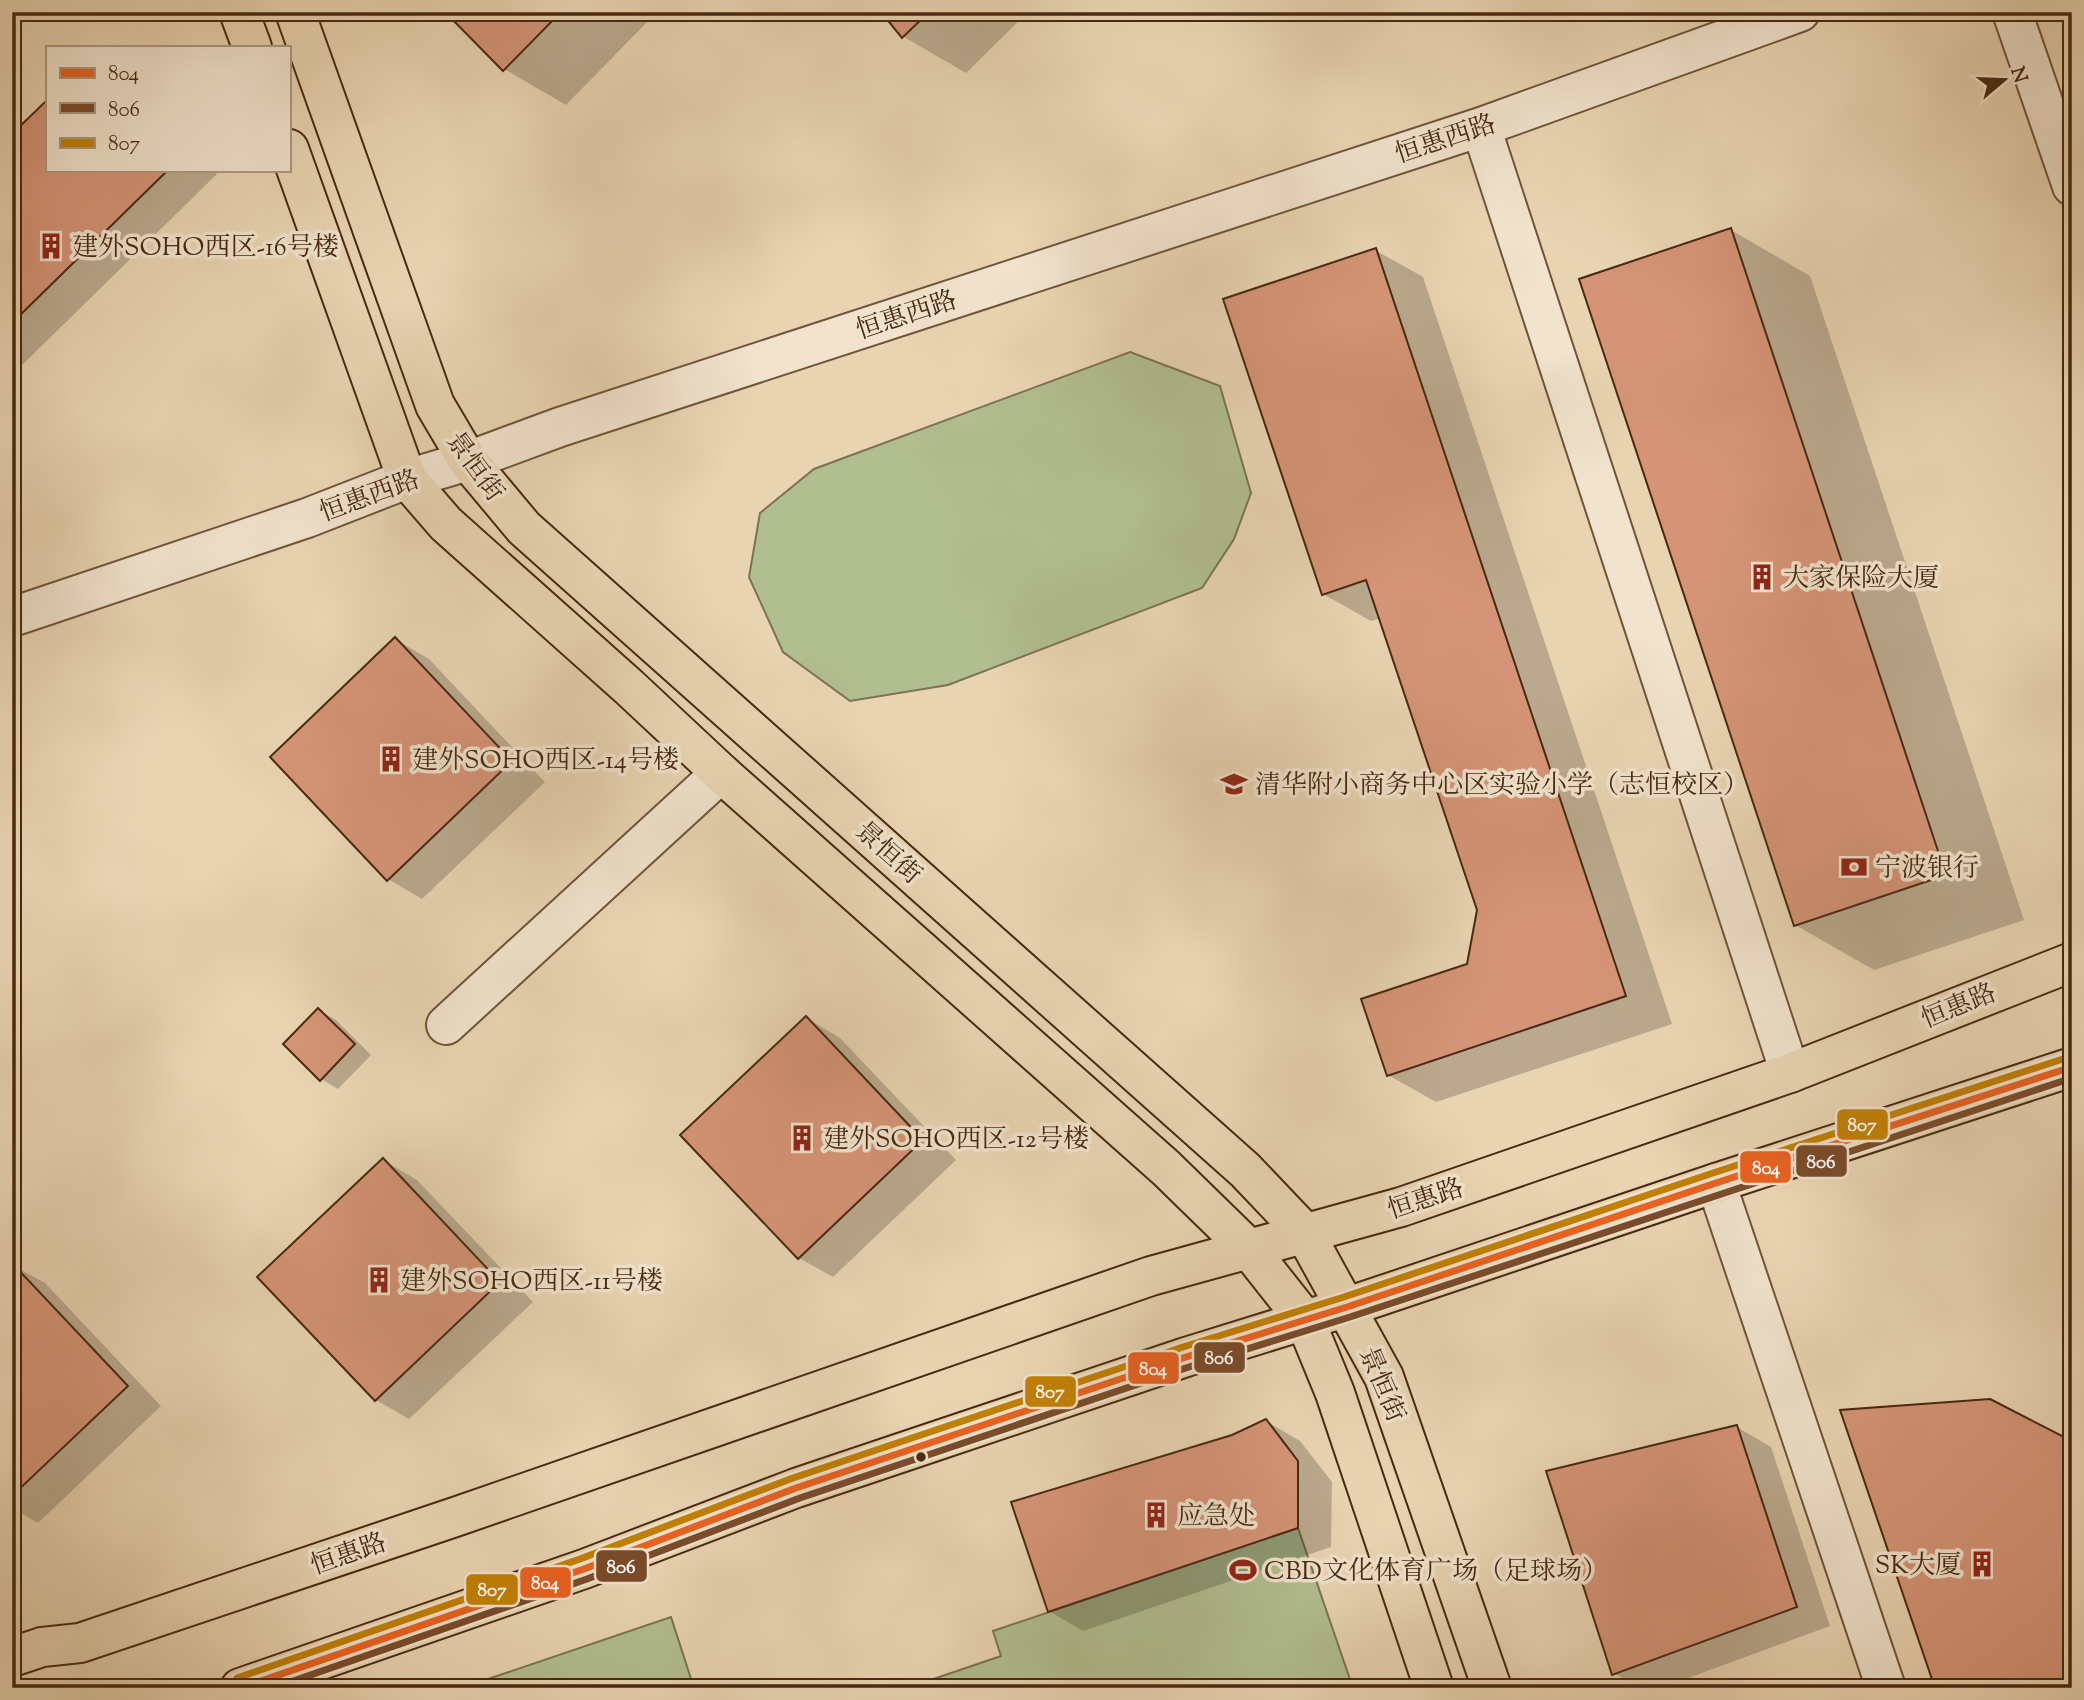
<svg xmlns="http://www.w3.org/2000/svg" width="2084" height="1700" font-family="'Sorts Mill Goudy','Noto Serif SC',serif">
<rect width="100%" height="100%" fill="#e9d4b2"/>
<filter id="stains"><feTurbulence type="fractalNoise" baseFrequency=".00286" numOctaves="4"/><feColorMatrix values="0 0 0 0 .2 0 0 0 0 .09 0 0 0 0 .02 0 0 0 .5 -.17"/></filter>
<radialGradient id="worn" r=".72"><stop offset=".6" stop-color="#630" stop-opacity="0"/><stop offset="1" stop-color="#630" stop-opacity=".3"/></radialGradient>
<path fill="#b1be90" stroke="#7c7450" stroke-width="2" d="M 1130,352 L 1220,386 L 1251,493 L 1234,539 L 1202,588 L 948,685 L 850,701 L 783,652 L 749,577 L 760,513 L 814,469 Z
M 1298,1528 L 1353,1688 L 907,1688 L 1001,1656 L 993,1631 Z
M 671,1617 L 694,1688 L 464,1688 L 491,1678 Z"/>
<path fill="#0003" d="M 447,12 L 657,12 L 566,105 L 504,69 Z
M 883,12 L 1028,12 L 966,73 L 904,37 Z
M 47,102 L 47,170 L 214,170 L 217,174 L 12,375 L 12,137 Z
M 1731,230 L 1810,276 L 2024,920 L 1874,970 L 1795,925 Z
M 1375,250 L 1423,277 L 1672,1024 L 1436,1102 L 1388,1075 L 1468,965 L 1479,910 L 1381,618 L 1371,621 L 1323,594 Z
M 395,639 L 429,659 L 545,782 L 422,899 L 388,879 Z
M 318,1010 L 336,1020 L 371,1055 L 338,1089 L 321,1079 Z
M 806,1018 L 840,1038 L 956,1160 L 833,1277 L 799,1258 Z
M 383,1160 L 417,1180 L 533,1302 L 409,1419 L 376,1400 Z
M 12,1265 L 45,1283 L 161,1406 L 38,1523 L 12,1508 Z
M 1266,1421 L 1300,1441 L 1332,1482 L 1331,1547 L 1083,1631 L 1049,1611 L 1233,1437 Z
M 1737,1427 L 1771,1447 L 1830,1626 L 1661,1688 L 1639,1688 L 1614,1673 Z"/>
<path fill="#d59477" stroke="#482911" stroke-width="2" d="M 445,12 L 561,12 L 503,71 Z
M 881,12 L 929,12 L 902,38 Z
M 47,100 L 47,170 L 168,170 L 12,323 L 12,134 Z
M 1731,228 L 1946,875 L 1794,926 L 1579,279 Z
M 1376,248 L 1626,996 L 1387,1076 L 1361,999 L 1467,964 L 1477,910 L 1366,580 L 1322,595 L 1223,299 Z
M 395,637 L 512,761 L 387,881 L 270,757 Z
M 318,1008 L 355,1044 L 320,1081 L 283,1044 Z
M 806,1016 L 923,1140 L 798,1259 L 680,1135 Z
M 383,1158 L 500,1282 L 375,1401 L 257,1277 Z
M 12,1263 L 128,1386 L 12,1496 Z
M 1990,1399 L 2072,1441 L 2072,1688 L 1935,1688 L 1840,1410 Z
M 1266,1419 L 1298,1461 L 1298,1528 L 1048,1612 L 1011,1502 L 1232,1435 Z
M 1737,1425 L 1797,1607 L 1612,1675 L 1546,1471 Z"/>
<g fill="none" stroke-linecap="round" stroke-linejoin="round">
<g stroke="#705439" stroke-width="42">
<path id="minor" d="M 2012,12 L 2072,186
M 1481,127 L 1790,1073
M 12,617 L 307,518 L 407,479 L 468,461 L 560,427 L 1481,127 L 1800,12
M 446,1025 L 721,773
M 1716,1183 L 1886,1688"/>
</g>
<g stroke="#482911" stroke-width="42">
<path id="major" d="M 239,12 L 252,47
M 295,12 L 435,405 L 468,461 L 524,528 L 1245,1170 L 1304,1232 L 1384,1377 L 1492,1688
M 289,149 L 407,479 L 446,524 L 629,687 L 721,773 L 1166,1168 L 1248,1248 L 1305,1320 L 1335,1393 L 1434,1688
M 12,1657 L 42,1647 L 80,1643 L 455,1517 L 1151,1276 L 1401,1207 L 1790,1073 L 2072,962
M 240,1688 L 584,1569 L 796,1488 L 918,1447 L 1186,1357 L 1347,1307 L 1716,1183 L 2072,1067"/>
</g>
<use href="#minor" stroke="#f1e3cd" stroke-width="38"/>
<use href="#major" stroke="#e9d4b2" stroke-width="38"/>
<g stroke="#f1e3cd" stroke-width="12">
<path id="bus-1" d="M 241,1688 L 584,1569 L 796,1488 L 1186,1357 L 1347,1307 L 1716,1183 L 2072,1067"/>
</g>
<g stroke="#f1e3cd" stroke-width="12">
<path id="bus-2" d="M 273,1688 L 587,1579 L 800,1498 L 1189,1367 L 1350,1317 L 2072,1078"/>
</g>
<g stroke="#f1e3cd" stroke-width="12">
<path id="bus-3" d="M 237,1678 L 580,1559 L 793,1478 L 1183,1347 L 1344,1297 L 1713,1173 L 2069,1057"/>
</g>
<use href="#bus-1" stroke="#ea6221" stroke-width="7"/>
<use href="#bus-2" stroke="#7a4b2a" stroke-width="7"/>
<use href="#bus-3" stroke="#c28005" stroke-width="7"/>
</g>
<defs>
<g id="building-bare" transform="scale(2.1)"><path d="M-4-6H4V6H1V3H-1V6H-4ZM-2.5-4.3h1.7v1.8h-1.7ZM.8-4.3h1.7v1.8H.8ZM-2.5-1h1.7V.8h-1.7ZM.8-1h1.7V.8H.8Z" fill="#8f2418" stroke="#f1e3cd" stroke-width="2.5" paint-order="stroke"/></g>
<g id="school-bare" transform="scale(2.1)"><path d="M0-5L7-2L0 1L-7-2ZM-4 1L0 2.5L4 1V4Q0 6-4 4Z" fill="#8f2418" stroke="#f1e3cd" stroke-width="2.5" paint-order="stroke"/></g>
<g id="bank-bare" transform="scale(2.1)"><path d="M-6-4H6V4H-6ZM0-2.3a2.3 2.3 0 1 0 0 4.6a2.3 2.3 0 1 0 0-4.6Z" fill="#8f2418" stroke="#f1e3cd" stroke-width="2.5" paint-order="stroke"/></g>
<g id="stadium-bare" transform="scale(2.1)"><path d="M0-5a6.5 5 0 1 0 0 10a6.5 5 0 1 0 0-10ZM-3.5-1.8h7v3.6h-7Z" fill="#8f2418" stroke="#f1e3cd" stroke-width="2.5" paint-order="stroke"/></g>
</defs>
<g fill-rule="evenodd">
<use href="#building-bare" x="51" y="246"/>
<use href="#building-bare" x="1762" y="577"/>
<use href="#building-bare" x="391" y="759"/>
<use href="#school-bare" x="1234" y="784"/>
<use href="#bank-bare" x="1854" y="867"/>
<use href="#building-bare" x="802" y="1138"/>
<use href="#building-bare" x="379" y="1280"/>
<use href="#building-bare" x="1156" y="1515"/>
<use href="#building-bare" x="1982" y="1564"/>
<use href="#stadium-bare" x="1243" y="1570"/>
</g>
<circle fill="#482911" stroke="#f1e3cd" stroke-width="2.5" cx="921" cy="1457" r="6"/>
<g text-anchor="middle" stroke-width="7" stroke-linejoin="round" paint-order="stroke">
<g font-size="26" fill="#482911" stroke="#f1e3cd">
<text transform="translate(1445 138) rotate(-18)" y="9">恒惠西路</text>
<text transform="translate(906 314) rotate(-18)" y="9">恒惠西路</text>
<text transform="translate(476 466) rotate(54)" y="9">景恒街</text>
<text transform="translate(369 495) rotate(-20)" y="9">恒惠西路</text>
<text transform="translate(889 852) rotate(42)" y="9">景恒街</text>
<text transform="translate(1958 1005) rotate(-22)" y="9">恒惠路</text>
<text transform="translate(1425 1198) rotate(-18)" y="9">恒惠路</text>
<text transform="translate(1383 1384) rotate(67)" y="9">景恒街</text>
<text transform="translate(348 1553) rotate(-19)" y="9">恒惠路</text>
</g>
<g font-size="26" fill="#482911" stroke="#f1e3cd" text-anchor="start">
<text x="72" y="255">建外SOHO西区-16号楼</text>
<text x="1783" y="586">大家保险大厦</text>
<text x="412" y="768">建外SOHO西区-14号楼</text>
<text x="1255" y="793">清华附小商务中心区实验小学（志恒校区）</text>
<text x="1875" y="876">宁波银行</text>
<text x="823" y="1147">建外SOHO西区-12号楼</text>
<text x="400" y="1289">建外SOHO西区-11号楼</text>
<text x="1177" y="1524">应急处</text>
<text x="1961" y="1573" text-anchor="end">SK大厦</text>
<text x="1264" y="1579">CBD文化体育广场（足球场）</text>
</g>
</g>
<g stroke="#f1e3cd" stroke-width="2.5">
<rect x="1836" y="1108" width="53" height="33" rx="7" fill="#c28005"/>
<rect x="1795" y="1144" width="53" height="34" rx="7" fill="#7a4b2a"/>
<rect x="1739" y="1150" width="53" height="34" rx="7" fill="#ea6221"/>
<rect x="1193" y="1341" width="53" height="33" rx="7" fill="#7a4b2a"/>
<rect x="1127" y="1351" width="53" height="34" rx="7" fill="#ea6221"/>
<rect x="1024" y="1375" width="53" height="33" rx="7" fill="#c28005"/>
<rect x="595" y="1549" width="53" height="34" rx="7" fill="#7a4b2a"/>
<rect x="519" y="1566" width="53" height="33" rx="7" fill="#ea6221"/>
<rect x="465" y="1573" width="54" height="33" rx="7" fill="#c28005"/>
</g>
<g font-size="19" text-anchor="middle" font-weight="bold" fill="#fff">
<text x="1862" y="1131">807</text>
<text x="1821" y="1168">806</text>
<text x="1766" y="1174">804</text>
<text x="1219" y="1364">806</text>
<text x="1153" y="1375">804</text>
<text x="1050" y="1398">807</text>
<text x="621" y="1573">806</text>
<text x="545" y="1589">804</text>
<text x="492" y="1596">807</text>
</g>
<rect width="2084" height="1700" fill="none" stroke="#e9d4b2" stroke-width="42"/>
<rect x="14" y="14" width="2056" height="1672" fill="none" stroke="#482911" stroke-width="3.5"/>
<rect x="21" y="21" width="2042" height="1658" fill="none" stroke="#482911" stroke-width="2"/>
<rect x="46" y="46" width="245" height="126" fill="#f1e3cd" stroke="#ad9982" stroke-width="2"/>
<rect x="60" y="68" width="35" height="10" fill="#ea6221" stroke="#ad9982" stroke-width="2"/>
<text x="108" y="80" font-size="21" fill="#482911">804</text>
<rect x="60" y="103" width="35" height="10" fill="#7a4b2a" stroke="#ad9982" stroke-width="2"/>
<text x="108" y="116" font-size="21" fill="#482911">806</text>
<rect x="60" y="138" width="35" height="10" fill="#c28005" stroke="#ad9982" stroke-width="2"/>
<text x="108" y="150" font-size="21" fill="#482911">807</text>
<g transform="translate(2004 80) rotate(71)" stroke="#f1e3cd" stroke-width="5" paint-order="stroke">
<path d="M0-5L12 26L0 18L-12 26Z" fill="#482911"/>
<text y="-10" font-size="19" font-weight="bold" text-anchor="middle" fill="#482911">N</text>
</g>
<rect width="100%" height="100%" filter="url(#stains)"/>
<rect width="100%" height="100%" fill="url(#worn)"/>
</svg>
